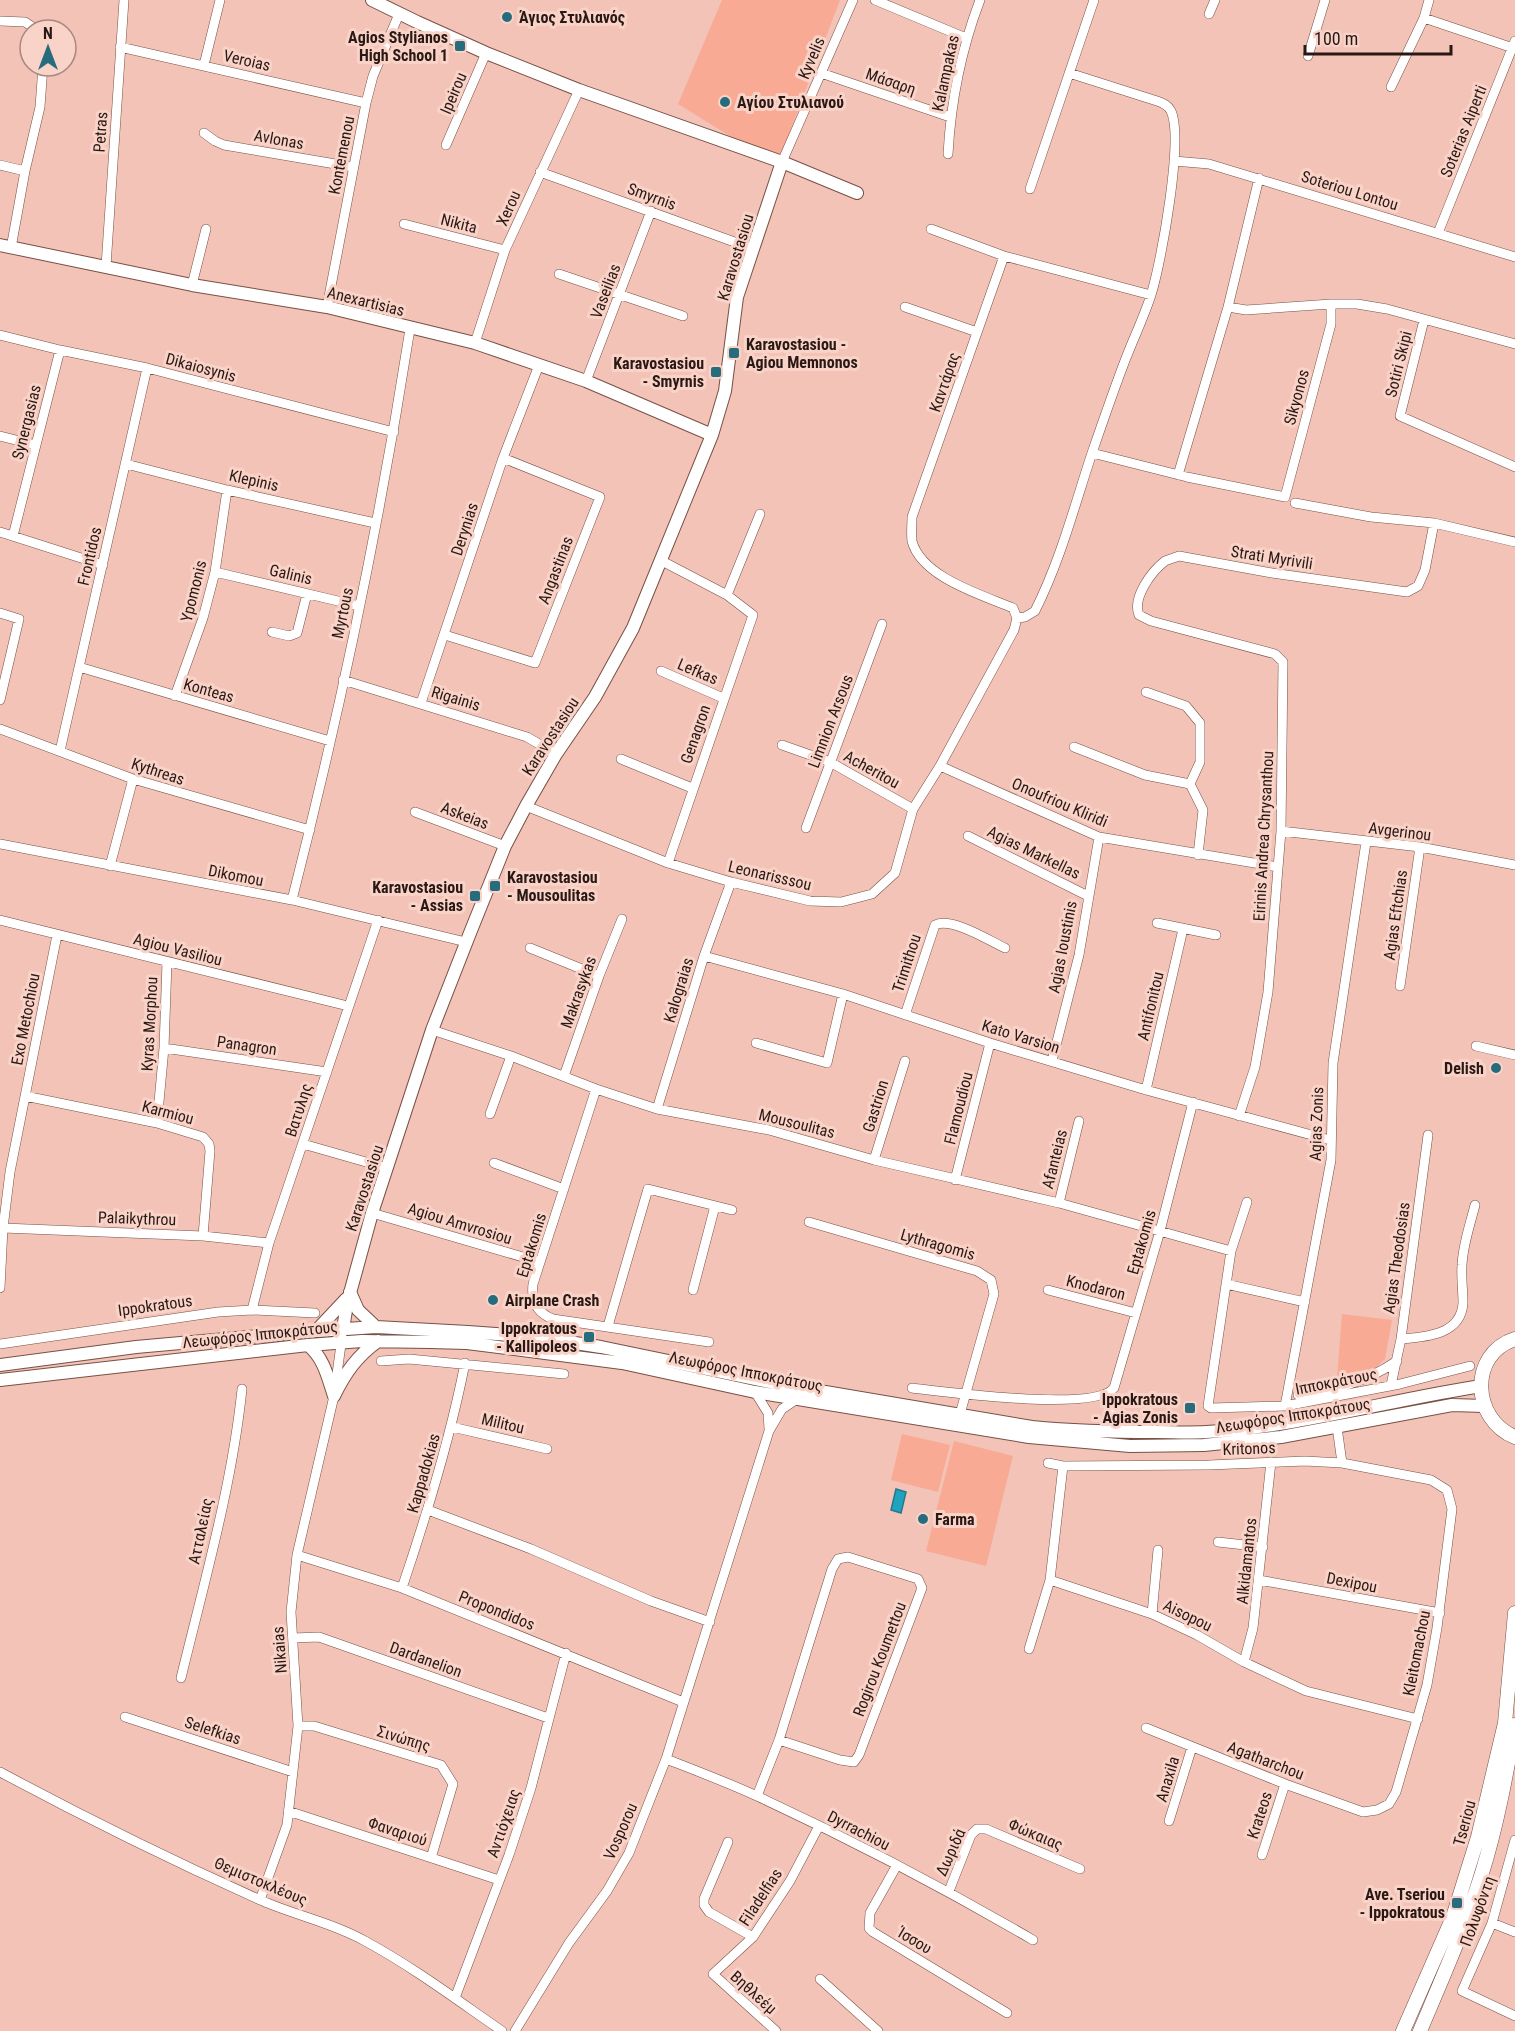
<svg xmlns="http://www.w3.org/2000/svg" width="1515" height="2031" font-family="'Roboto Condensed',sans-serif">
<rect width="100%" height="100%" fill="#f2c3b6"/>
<path fill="#f8aa94" d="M 722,0 L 840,0 L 777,165 L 678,104 Z
M 1342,1314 L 1392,1320 L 1385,1359 L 1370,1373 L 1337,1379 Z
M 902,1434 L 950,1445 L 938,1492 L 891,1480 Z
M 954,1441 L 1013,1456 L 986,1566 L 926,1551 Z"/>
<path fill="#20a3bf" stroke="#23798b" stroke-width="1.5" d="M 896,1489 L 906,1492 L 901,1513 L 891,1510 Z"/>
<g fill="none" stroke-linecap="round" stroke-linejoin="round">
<g stroke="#785045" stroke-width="10">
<path id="street" d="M 875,0 L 966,38
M 1209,14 L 1215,0
M 1424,18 L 1513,48
M 0,21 L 25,22 L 37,30
M 120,47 L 366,103
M 1308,56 L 1325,0
M 204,65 L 220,0
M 821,73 L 950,117
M 1391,87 L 1424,18 L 1429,0
M 204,133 L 215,141 L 224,145 L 353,167
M 446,145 L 486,53
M 948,154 C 951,100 961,50 980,0
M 1174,161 L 1209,164 L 1515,257
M 782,162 L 853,0
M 0,165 L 25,171
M 540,172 L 754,249
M 1030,189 L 1094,0
M 404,224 L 505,250
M 931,229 L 1004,256 L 1151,295
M 1438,233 L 1515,41
M 11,248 L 25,171 L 40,107 L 43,66
M 106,266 L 124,0
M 559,274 L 683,316
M 192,285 L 206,229
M 327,307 L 366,103 L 373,76 L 399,14
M 905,307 L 977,332
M 1228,307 L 1246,310 L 1331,304 L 1357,304 L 1387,309 L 1515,344
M 1424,320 L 1400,416 L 1515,467
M 0,335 L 60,350 L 147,368 L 394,432
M 475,343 L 505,250 L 579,90
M 586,381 L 651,211
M 0,436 L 36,445
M 1092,453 L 1187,477 L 1285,497 L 1331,324 L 1331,304
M 126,464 L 227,490 L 375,523
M 1178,475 L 1228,307 L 1259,178
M 1295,503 L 1371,517 L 1434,523 L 1515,542
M 0,532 L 103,565
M 13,536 L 60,350
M 660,560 L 727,595 L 753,615 L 668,863
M 215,572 L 359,606
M 727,595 L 760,514
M 0,613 L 19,619 L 0,700
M 1017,618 L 1025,617 L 1035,611 C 1061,559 1074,507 1092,453 C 1103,421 1114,389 1126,358 C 1134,337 1144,317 1151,295 C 1161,264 1184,138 1171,111 C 1168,105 1163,103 1157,101 L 1069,73
M 272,632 L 289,636 L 297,633 L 307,594
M 445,635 L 535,663 L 600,497 L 503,458
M 79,667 L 330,741
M 661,671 L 723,698
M 343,680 L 527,737 L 556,754
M 1146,692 L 1186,706 L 1200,723 L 1200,762 L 1190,784
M 175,696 L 203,618 L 215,572 L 227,490
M 421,703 L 503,458 L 539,365
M 0,729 L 133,779 L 310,830
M 782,745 L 830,762 L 913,809
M 1074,747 L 1145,775 L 1190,784 L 1203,810 L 1198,855
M 60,751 L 147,368
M 621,759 L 692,788
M 940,766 L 1099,837 L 1278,867
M 526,806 L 668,863 L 731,882 L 810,901 L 841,902 L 872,894 L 895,873 L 913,809 L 940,766 L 1014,630 L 1017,618 L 1013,608 C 982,595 921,577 912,541 C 911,534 912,524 912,517 L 1004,256
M 415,812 L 505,846
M 806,828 L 882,624
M 1281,831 L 1420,847 L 1515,865
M 968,836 L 1088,896
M 0,844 L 292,900 L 466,942
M 110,866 L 133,779
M 292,900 C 340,712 380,521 410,329
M 0,920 L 348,1006
M 1157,923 L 1216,935
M 530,948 L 599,976
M 704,956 L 843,994 L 990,1043 L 1146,1090 L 1330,1140
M 1400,986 L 1420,847
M 905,1015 L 935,925 C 952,917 988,940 1005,948
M 432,1030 L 511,1056 L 596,1089 L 657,1109 L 769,1130 L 874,1160 L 1059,1203 L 1231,1251
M 756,1043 L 827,1063 L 843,994
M 1476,1046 L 1515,1055
M 164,1048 L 327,1072
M 1052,1061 L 1079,955 L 1099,837
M 564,1076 L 599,976 L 622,919
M 596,1089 L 533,1284 C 531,1301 537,1313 553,1319 L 709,1342
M 1146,1090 L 1183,929
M 25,1096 L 157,1123 L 203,1137 L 209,1144 L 210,1151 L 203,1236
M 657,1109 L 704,956 L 731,882
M 490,1114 L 511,1056
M 1239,1116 L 1255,1067 L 1268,992 L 1281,831 L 1283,662 L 1275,654 L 1151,621 L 1139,615 C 1132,598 1151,572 1165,561 C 1169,559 1174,558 1179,556 L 1272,573 L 1407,592 L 1418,586 L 1425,570 L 1434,523
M 157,1123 L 164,1048 L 167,962
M 303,1144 L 387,1168
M 874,1160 L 905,1061
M 494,1163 L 564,1189
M 955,1180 L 990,1043
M 1247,1202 L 1231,1251 L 1208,1406 L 1211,1408 L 1285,1406 L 1400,1384 L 1470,1366
M 1059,1203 L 1079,1121
M 372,1213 L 540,1262
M 809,1222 L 977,1271 L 991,1280 L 994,1294 L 960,1414
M 3,1228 L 203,1236 L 269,1243
M 1226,1284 L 1305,1302
M 0,1288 L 3,1228 L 10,1172 L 57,935
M 693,1290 L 715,1206
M 1048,1290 L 1136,1313
M 252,1310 L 269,1243 L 378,920
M 608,1326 L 648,1189 L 732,1210
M 1401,1339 C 1426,1337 1461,1335 1463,1303 C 1463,1290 1461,1278 1462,1265 C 1463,1244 1470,1225 1475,1205
M 0,1344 L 218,1312 L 252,1310 L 315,1313
M 381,1361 L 409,1359 L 564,1374
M 1391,1385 L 1401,1339 L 1428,1135
M 912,1388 C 946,1392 1095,1412 1114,1388 L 1160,1231 L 1193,1102
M 755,1392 L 768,1413 L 769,1429
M 1111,1393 C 1110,1409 1115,1418 1123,1432
M 1298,1395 C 1335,1390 1366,1382 1397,1361
M 1285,1406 L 1331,1160 L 1333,1063 L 1366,842
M 452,1427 L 547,1449
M 1337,1427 L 1342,1463
M 1048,1463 L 1063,1466 L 1209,1465 L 1305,1461 L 1342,1463 L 1431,1480 L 1447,1490 L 1452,1509 L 1437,1628 L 1427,1685 L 1396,1792 L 1389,1804 L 1377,1810 L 1363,1812 L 1285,1784 L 1146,1728
M 1063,1466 L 1050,1580 L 1152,1614 L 1197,1635 L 1244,1662 L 1306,1691 L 1418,1719
M 428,1510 L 531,1549 L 651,1601 L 710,1622
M 1218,1542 L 1263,1547
M 297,1555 L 402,1588 L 683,1702
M 1259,1580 L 1440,1613
M 402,1588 C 427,1514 450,1440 465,1363
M 1152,1614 L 1158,1550
M 293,1638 L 319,1637 L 548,1718
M 1029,1649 L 1050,1580
M 1244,1662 L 1253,1628 L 1271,1462
M 181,1678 C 204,1583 232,1486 242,1389
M 125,1717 L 293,1772
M 298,1726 L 314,1726 L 441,1765 L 453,1784 L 431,1858
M 666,1759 C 697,1771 729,1783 759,1797 C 852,1840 944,1888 1033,1940
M 0,1772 C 84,1817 171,1860 258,1899 C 293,1915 331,1922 365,1941 C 413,1967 457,2000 502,2031
M 757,1796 L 779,1740 L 832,1569 L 838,1559 L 848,1557 L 918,1579 L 922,1588 L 859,1755 L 854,1762 L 840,1760 L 779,1740
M 288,1811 L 499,1880
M 1169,1821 L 1192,1747
M 1515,1840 L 1492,1923 L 1462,1991 L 1515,2016
M 728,1842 L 704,1899 L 704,1905 L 709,1912 L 753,1937
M 1262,1855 L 1285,1784
M 897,1865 L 870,1913 L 869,1928 L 873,1932 L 1007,2013
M 949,1891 L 971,1835 L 977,1829 L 986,1829 L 1080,1869
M 260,1900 L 287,1825 L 298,1726 L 291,1612 L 297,1555 L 334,1396 L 342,1337
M 1492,1923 L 1515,1932
M 820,1979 L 878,2031
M 455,1998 L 509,1855 L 531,1788 L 566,1653
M 515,2031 L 569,1943 L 607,1891 L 629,1853 L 666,1759 L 769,1431 L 782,1409 L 797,1399
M 776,2031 L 713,1974 L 753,1937 L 790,1881 L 819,1826"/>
</g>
<g stroke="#785045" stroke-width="14">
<path id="secondary" d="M 372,0 L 417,22 L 486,53 L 579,90 L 782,162 L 857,193
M 0,245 L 192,285 L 327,307 L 475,343 L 586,381 L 712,435
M 350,1292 L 358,1310 L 376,1327
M 343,1329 L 347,1304 L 372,1213 L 432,1030 L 470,933 L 505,846 L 526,806 L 556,754 L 595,697 L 633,628 L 712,435 L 725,391 L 737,297 L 782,162
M 316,1331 L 346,1299
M 308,1345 C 324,1358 328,1378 334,1396
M 0,1365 L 136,1347 L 316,1331 L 376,1327 L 468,1332 L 536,1337 L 601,1347 L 784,1385 L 1032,1427 C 1073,1431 1114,1432 1156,1432 C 1172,1432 1189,1433 1206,1432 C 1299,1427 1389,1400 1481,1386
M 0,1380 L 308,1345 L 362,1341 L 430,1342 L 467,1343 L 622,1363 L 755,1392 L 1029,1437 L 1130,1446 L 1204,1445 L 1281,1437 L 1452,1405 L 1484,1406
M 334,1396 C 345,1373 357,1356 378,1341"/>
</g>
<g stroke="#785045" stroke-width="15">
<path id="primary" d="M 1515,1339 C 1468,1354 1472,1420 1515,1437
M 1403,2031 L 1453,1917 L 1478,1837 L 1505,1723 L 1515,1613
M 1420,2031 C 1442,1979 1465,1927 1482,1873 C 1497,1825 1506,1775 1515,1725"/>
</g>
<use href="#street" stroke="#fff" stroke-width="9"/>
<use href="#secondary" stroke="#fff" stroke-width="12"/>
<use href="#primary" stroke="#fff" stroke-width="14"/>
</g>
<g fill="#276c7c" stroke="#f9d3c8" stroke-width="2">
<circle cx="507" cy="17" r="6"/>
<rect x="454" y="40" width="12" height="12" rx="3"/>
<circle cx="725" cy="102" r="6"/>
<rect x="728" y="347" width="12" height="12" rx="3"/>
<rect x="710" y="366" width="12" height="12" rx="3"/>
<rect x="489" y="880" width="12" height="12" rx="3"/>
<rect x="469" y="890" width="12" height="12" rx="3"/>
<circle cx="1496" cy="1068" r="6"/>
<circle cx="493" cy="1300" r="6"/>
<rect x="583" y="1331" width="12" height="12" rx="3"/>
<rect x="1184" y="1402" width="12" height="12" rx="3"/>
<circle cx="923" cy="1519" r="6"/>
<rect x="1451" y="1897" width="12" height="12" rx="3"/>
</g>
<g text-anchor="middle" stroke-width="6" stroke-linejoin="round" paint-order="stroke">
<g font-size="16" font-weight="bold" fill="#291813" stroke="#f9d3c8" text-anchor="end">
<text x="519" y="23" text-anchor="start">Άγιος Στυλιανός</text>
<text x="448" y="43">Agios Stylianos<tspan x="448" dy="18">High School 1</tspan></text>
<text x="737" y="108" text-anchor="start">Αγίου Στυλιανού</text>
<text x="746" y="350" text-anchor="start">Karavostasiou -<tspan x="746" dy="18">Agiou Memnonos</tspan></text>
<text x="704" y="369">Karavostasiou<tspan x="704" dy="18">- Smyrnis</tspan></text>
<text x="507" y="883" text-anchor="start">Karavostasiou<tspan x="507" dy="18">- Mousoulitas</tspan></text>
<text x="463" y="893">Karavostasiou<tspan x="463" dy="18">- Assias</tspan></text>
<text x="1484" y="1074">Delish</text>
<text x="505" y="1306" text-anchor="start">Airplane Crash</text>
<text x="577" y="1334">Ippokratous<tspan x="577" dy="18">- Kallipoleos</tspan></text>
<text x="1178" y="1405">Ippokratous<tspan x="1178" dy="18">- Agias Zonis</tspan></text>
<text x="935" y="1525" text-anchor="start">Farma</text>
<text x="1445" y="1900">Ave. Tseriou<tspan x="1445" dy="18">- Ippokratous</tspan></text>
</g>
<g font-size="16" fill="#291813" stroke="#f9d3c8">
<text transform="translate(811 58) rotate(-67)" y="6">Kyvelis</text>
<text transform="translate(247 60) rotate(13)" y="6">Veroias</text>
<text transform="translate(945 73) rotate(-78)" y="6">Kalampakas</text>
<text transform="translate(891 81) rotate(19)" y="6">Μάσαρη</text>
<text transform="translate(453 93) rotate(-67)" y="6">Ipeirou</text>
<text transform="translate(1463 131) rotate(-68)" y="6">Soterias Aiperti</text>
<text transform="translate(100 132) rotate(-86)" y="6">Petras</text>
<text transform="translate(279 139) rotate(10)" y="6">Avlonas</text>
<text transform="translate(341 155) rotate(-79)" y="6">Kontemenou</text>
<text transform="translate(1350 190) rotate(17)" y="6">Soteriou Lontou</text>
<text transform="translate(652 196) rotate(20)" y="6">Smyrnis</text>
<text transform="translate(508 208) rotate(-66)" y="6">Xerou</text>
<text transform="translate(459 223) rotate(14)" y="6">Nikita</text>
<text transform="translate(735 257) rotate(-73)" y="6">Karavostasiou</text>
<text transform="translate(605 291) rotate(-69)" y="6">Vaseilias</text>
<text transform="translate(366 301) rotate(14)" y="6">Anexartisias</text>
<text transform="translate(1398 364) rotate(-76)" y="6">Sotiri Skipi</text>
<text transform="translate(201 367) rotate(15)" y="6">Dikaiosynis</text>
<text transform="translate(944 382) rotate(-71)" y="6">Καντάρας</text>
<text transform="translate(1296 397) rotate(-75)" y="6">Sikyonos</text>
<text transform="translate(26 422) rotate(-76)" y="6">Synergasias</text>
<text transform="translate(254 480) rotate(13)" y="6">Klepinis</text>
<text transform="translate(464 529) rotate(-72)" y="6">Derynias</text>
<text transform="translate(89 556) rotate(-77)" y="6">Frontidos</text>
<text transform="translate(1272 557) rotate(9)" y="6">Strati Myrivili</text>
<text transform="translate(555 570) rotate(-69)" y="6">Angastinas</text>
<text transform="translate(291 574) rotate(13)" y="6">Galinis</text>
<text transform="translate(193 591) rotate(-76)" y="6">Ypomonis</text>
<text transform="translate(342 613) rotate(-78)" y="6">Myrtous</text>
<text transform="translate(698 671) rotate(23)" y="6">Lefkas</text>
<text transform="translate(209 690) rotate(16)" y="6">Konteas</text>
<text transform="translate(456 698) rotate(17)" y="6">Rigainis</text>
<text transform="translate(830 721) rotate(-69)" y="6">Limnion Arsous</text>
<text transform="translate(695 734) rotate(-71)" y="6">Genagron</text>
<text transform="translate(550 736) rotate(-57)" y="6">Karavostasiou</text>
<text transform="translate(872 769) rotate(29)" y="6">Acheritou</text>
<text transform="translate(158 771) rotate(18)" y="6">Kythreas</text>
<text transform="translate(1060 802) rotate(23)" y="6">Onoufriou Kliridi</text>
<text transform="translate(465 815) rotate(21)" y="6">Askeias</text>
<text transform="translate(1400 831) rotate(7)" y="6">Avgerinou</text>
<text transform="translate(1263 836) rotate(-87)" y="6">Eirinis Andrea Chrysanthou</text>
<text transform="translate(1034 852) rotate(26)" y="6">Agias Markellas</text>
<text transform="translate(236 875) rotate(11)" y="6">Dikomou</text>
<text transform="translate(770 875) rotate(13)" y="6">Leonarisssou</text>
<text transform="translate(1395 915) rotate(-82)" y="6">Agias Eftchias</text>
<text transform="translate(1062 947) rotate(-79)" y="6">Agias Ioustinis</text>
<text transform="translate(178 949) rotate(14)" y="6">Agiou Vasiliou</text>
<text transform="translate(906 963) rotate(-72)" y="6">Trimithou</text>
<text transform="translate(678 990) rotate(-73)" y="6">Kalograias</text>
<text transform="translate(578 992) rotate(-70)" y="6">Makrasykas</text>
<text transform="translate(1150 1006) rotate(-77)" y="6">Antifonitou</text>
<text transform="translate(25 1019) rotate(-79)" y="6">Exo Metochiou</text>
<text transform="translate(149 1024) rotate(-87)" y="6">Kyras Morphou</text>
<text transform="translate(1021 1036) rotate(17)" y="6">Kato Varsion</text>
<text transform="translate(247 1045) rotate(8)" y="6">Panagron</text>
<text transform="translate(875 1106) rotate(-73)" y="6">Gastrion</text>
<text transform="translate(958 1108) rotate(-76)" y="6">Flamoudiou</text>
<text transform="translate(298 1110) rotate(-72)" y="6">Βατυλης</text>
<text transform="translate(168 1112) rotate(15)" y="6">Karmiou</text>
<text transform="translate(797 1123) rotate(14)" y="6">Mousoulitas</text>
<text transform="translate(1316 1124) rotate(-88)" y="6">Agias Zonis</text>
<text transform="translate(1054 1159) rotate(-76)" y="6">Afanteias</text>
<text transform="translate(364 1188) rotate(-72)" y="6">Karavostasiou</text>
<text transform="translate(137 1218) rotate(2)" y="6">Palaikythrou</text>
<text transform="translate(460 1223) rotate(17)" y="6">Agiou Amvrosiou</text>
<text transform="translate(1141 1242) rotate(-74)" y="6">Eptakomis</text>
<text transform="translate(938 1244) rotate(16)" y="6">Lythragomis</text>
<text transform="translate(531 1245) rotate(-73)" y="6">Eptakomis</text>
<text transform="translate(1396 1258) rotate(-82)" y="6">Agias Theodosias</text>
<text transform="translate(1096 1287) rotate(14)" y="6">Knodaron</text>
<text transform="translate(155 1305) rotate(-8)" y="6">Ippokratous</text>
<text transform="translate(260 1334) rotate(-6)" y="6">Λεωφόρος Ιπποκράτους</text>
<text transform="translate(746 1371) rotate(11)" y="6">Λεωφόρος Ιπποκράτους</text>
<text transform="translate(1336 1381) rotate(-11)" y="6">Ιπποκράτους</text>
<text transform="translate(1293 1415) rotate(-9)" y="6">Λεωφόρος Ιπποκράτους</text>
<text transform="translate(503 1423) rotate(13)" y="6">Militou</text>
<text transform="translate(1249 1448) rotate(-2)" y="6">Kritonos</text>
<text transform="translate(423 1473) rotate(-74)" y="6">Kappadokias</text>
<text transform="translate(200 1531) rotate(-78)" y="6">Ατταλείας</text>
<text transform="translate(1246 1561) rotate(-84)" y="6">Alkidamantos</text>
<text transform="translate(1352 1582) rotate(11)" y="6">Dexipou</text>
<text transform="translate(497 1610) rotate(22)" y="6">Propondidos</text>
<text transform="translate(1188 1615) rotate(26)" y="6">Aisopou</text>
<text transform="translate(279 1650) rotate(-94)" y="6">Nikaias</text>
<text transform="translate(1416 1653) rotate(-79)" y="6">Kleitomachou</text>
<text transform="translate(426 1659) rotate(20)" y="6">Dardanelion</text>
<text transform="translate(879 1659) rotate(-69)" y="6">Rogirou Koumettou</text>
<text transform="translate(213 1730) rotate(18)" y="6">Selefkias</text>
<text transform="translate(404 1738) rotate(17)" y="6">Σινώπης</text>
<text transform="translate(1266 1760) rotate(21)" y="6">Agatharchou</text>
<text transform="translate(1167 1779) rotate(-73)" y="6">Anaxila</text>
<text transform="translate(1259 1815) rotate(-72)" y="6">Krateos</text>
<text transform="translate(503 1823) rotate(-71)" y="6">Αντιόχειας</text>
<text transform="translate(1464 1823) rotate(-75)" y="6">Tseriou</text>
<text transform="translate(859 1830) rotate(27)" y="6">Dyrrachiou</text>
<text transform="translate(398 1831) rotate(18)" y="6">Φαναριού</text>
<text transform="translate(620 1831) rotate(-66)" y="6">Vosporou</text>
<text transform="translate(1036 1834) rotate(23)" y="6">Φώκαιας</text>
<text transform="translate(950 1852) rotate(-66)" y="6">Δωριδά</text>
<text transform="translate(261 1881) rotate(23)" y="6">Θεμιστοκλέους</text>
<text transform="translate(760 1897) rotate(-57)" y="6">Filadelfias</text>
<text transform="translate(1477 1911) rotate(-70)" y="6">Πολυφόντη</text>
<text transform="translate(915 1940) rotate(31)" y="6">Ίσσου</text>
<text transform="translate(754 1992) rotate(42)" y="6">Βηθλεέμ</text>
</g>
</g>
<g transform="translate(48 48)"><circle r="28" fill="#f9d3c8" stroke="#a68880" stroke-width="1.5"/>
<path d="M0-4.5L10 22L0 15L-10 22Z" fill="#276c7c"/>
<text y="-9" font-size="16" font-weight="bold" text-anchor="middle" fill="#291813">N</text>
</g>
<path d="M1305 45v9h146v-9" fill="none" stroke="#291813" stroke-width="3"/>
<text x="1314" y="45" font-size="18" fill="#291813" stroke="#f9d3c8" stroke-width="4.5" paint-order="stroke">100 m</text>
</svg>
